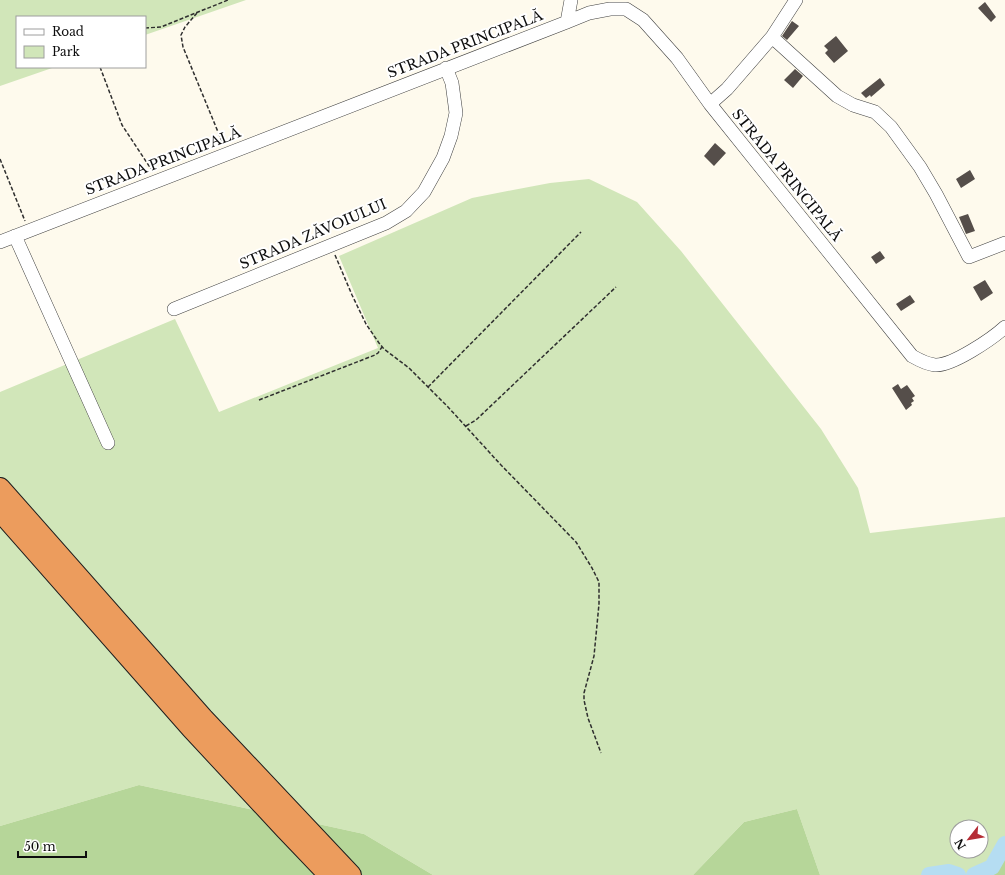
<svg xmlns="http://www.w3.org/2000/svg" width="1005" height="875" font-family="'Libre Baskerville',serif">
<rect width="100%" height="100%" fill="#fefaed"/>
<path fill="#d1e6b9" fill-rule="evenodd" d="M 0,0 L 246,0 L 145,35 L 145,17 L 17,17 L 17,67 L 55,67 L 0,86 Z
M 589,179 L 637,202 L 681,251 L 821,429 L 858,488 L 870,533 L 1005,517 L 1005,842 L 979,875 L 820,875 L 797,809 L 744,822 L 693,875 L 433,875 L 364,834 L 139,785 L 0,826 L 0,392 L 175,319 L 219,412 L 378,348 L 339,256 L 472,198 L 513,190 L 550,183 ZM 957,827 L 981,827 L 981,851 L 957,851 Z"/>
<path fill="#b6d699" d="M 139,785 L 364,834 L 433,875 L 0,875 L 0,826 Z
M 797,809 L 820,875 L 693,875 L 744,822 Z
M 1005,842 L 1005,875 L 979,875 Z"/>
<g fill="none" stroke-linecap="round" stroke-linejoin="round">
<path stroke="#b5ddf2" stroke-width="16" d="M 929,875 L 949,872 L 958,875
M 974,875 L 992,867 L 1005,844"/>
</g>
<path fill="#554e4a" d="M 985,2 L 996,17 L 991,22 L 978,8 Z
M 792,21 L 799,26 L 787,40 L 782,36 Z
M 836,36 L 848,51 L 834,63 L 825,53 L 828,50 L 824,46 Z
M 795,69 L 803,76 L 793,88 L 784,80 Z
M 880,78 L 885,85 L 871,97 L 870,95 L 866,98 L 861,93 Z
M 715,143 L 726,153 L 714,166 L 704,156 Z
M 970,170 L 975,179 L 961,188 L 956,179 Z
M 968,214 L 975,231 L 966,234 L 959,217 Z
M 880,251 L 885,258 L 876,264 L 871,257 Z
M 985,280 L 993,293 L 981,301 L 973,287 Z
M 910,295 L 915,302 L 901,311 L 896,304 Z
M 898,384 L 901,389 L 907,385 L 915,396 L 912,398 L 914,401 L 911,403 L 912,405 L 906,410 L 892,388 Z"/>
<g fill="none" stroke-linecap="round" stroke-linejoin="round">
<g stroke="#404040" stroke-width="14">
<path id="minor" d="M 567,22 L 571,0
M 772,37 L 837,96 L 853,105 L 875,112 L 891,127 L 920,167 L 936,194 L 969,257 L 1005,243
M 710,104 L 727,89 L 772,37 L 796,0
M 15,236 L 108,443
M 0,242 L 567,22 L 589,13 L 610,9 L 626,9 L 643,20 L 677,58 L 710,104 L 912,356 C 919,360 926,364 935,365 C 952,366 992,339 1005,327
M 174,309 L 386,223 L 406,211 L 424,192 L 443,158 L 451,136 L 456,113 L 452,83 L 446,68"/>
</g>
<g stroke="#1e1e1e" stroke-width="22">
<path id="highway" d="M 0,488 L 203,718 L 351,875
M 0,511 L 191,728 L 285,829 L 329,875"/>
</g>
<path stroke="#2f2f2f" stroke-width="1.5" stroke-dasharray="4 2" stroke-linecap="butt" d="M 197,13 L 185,27 L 181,35 L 183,47 L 223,144
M 145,28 L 161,27 L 228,0
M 100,67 L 122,125 L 153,172
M 0,159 L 25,221
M 335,255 L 352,295 L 366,324 L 379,343 L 384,349 L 409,368 L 448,407 L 501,465 L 576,542 L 592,568 L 599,582 L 599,604 L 594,656 L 584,693 L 584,700 L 588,718 L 601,753
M 428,387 L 581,232
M 259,400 L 375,355 L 378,353 L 382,347
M 466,426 L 476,420 L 616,287"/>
<use href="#minor" stroke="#fff" stroke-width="13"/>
<use href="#highway" stroke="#ec9c5d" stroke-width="20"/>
</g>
<g text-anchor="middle" stroke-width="4" stroke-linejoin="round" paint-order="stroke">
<g font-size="14" fill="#0d0d0d" stroke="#fff">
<text transform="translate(465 44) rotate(-21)" y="5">STRADA PRINCIPALĂ</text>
<text transform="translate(163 161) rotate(-21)" y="5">STRADA PRINCIPALĂ</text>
<text transform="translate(787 175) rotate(51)" y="5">STRADA PRINCIPALĂ</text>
<text transform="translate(313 234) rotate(-23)" y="5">STRADA ZĂVOIULUI</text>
</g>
</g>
<rect x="16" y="16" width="130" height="52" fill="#ffffff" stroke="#9e9e9e"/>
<rect x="24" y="29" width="20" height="6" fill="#ffffff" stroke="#9e9e9e"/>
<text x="52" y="36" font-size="12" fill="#0d0d0d">Road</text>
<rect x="24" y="46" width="20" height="12" fill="#d1e6b9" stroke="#9e9e9e"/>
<text x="52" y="56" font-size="12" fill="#0d0d0d">Park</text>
<g transform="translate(969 839) rotate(239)"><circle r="19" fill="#ffffff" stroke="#9e9e9e"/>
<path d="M0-3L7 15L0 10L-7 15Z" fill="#b52d36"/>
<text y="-6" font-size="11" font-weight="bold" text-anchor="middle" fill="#0d0d0d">N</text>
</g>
<path d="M18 851v6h68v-6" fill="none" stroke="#0d0d0d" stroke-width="2"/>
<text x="24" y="851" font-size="12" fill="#0d0d0d" stroke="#ffffff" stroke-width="3" paint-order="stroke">50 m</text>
</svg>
